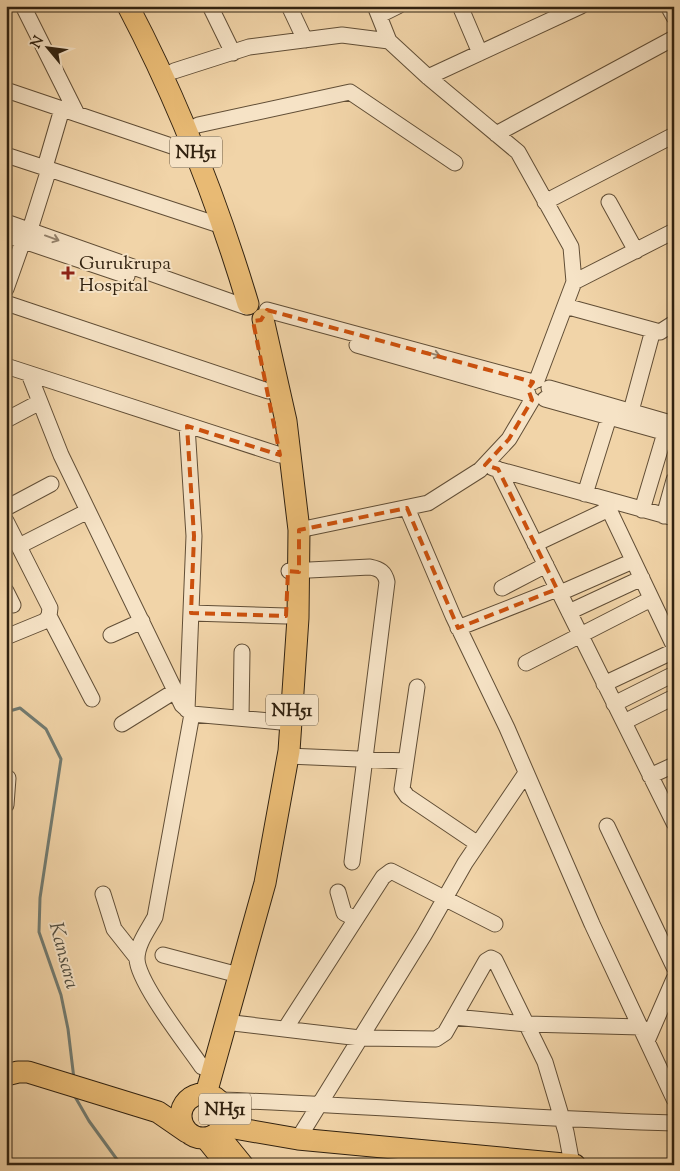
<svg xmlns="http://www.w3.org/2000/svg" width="680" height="1171" font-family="'Sorts Mill Goudy',serif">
<rect width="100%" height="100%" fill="#f1d4a8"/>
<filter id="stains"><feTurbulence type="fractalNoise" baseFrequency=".004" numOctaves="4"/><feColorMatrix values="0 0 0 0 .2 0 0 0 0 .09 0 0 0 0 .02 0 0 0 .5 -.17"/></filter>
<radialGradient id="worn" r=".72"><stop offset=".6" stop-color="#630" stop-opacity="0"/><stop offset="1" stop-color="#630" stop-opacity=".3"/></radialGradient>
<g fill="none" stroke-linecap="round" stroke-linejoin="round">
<path stroke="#727b71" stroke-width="3" d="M 6,712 L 20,708 L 46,729 L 61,759 L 40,898 L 39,932 L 61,995 L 68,1029 L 74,1079
M 74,1095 L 89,1121 L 121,1165"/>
<g stroke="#614e36" stroke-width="17">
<path id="minor" d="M 23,6 L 77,114
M 210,6 L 233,53
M 289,6 L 305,40
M 375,6 L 389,41
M 460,6 L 480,53
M 668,6 L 674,17
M 380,15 L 398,6
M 174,71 L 249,47 L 342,35 L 389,41 L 428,77 L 518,152 L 571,247 L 574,282 L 537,380
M 428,77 L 581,6
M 6,90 L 198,155
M 198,125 L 350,92 L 455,163
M 496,134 L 674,38
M 6,155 L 225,227
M 45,167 L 62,109
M 545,202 L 674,135
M 609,202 L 636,251
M 6,222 L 246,307
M 6,235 L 127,276
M 27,239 L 49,169
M 574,282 L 674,231
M 6,289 L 23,241
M 6,303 L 268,391
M 565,306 L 660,332 L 674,323
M 267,310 L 533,382
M 357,345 L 528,394
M 6,366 L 280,455
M 29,374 L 61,455 L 182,705 L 192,714 L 281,722
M 549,388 L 674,424
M 545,399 L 674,435
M 631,411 L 653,330
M 6,420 L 40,402
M 493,468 L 674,518
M 498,469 L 674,823
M 585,494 L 609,417
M 604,499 L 674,646
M 6,508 L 51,484
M 407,508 L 453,616 L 507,728 L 592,924 L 674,1099
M 642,510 L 665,433
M 664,516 L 674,480
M 6,521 L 50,608 L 49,616 L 45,621 L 6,637
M 299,530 L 428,503 L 480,470 L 509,439 L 532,400
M 535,544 L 609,509
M 19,546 L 88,511
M 289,571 L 370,567 C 380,569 385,572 387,582 L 352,862
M 502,588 L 546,565
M 6,591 L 13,605
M 560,593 L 633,561
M 569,612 L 642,578
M 191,613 L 286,616
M 49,616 L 92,699
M 458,628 L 557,589
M 111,635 L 142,621
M 526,663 L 651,599
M 604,684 L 674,651
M 417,687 L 402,789 L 407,796 L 478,844
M 614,704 L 674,674
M 187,710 L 194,536 L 187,426
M 192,714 L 155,917 C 148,930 137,944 137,959 C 138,983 187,1045 202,1067
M 241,718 L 242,652
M 624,722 L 674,697
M 122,724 L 175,691
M 288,756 L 405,761
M 650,776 L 674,765
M 6,805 L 8,778
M 607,826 L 674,967
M 338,892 L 344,913 L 356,919
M 103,894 L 114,929 L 137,958
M 163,955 L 231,973
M 454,1017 L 527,1024 L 641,1027
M 225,1022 L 360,1038 L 436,1039 L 445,1033 L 486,961 L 491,958 L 495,960 L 545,1062 L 566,1132 L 572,1164
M 285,1029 L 383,877 L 391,871 L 495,924
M 647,1041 L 674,979
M 220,1100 C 371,1105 522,1119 674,1123
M 298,1139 L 424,935 L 465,863 L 526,773"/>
</g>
<g stroke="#312210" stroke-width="21">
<path id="major" d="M 218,1133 L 244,1165
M 205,1139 L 226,1165"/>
</g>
<g stroke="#312210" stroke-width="23">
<path id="highway" d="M 128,6 C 178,101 217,201 248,304
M 6,1075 L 18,1072 L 28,1072 L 158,1112 L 187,1132
M181 1116a22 22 0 1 1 44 0a22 22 0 1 1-44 0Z
M 206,1094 L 265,883 L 289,751 L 298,618 L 299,530 L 286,421 L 263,319
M 223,1126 L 298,1139 L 575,1165"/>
</g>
<use href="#minor" stroke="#f6e3c6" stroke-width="15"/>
<use href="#major" stroke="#e8ba74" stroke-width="19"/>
<use href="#highway" stroke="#e8ba74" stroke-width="21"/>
</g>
<defs><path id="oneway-shaft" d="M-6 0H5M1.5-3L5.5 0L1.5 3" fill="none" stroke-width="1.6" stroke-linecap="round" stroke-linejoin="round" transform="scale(1.25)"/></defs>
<g stroke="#94826b">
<use href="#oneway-shaft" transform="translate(52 238) rotate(20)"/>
<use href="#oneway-shaft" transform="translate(433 354) rotate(15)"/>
</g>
<path fill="none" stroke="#cd510d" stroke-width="4" stroke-dasharray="10 6" stroke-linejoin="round" d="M 267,310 L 533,382 L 528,389 L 532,400 L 509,439 L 485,465 L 498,469 L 557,589 L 458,628 L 407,508 L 299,530 L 299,572 L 288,571 L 286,616 L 191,613 L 194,536 L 187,426 L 280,455 L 253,321 L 261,320 Z"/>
<path fill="#8f2418" stroke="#f6e3c6" stroke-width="2" d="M65.5 265.5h5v5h5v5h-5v5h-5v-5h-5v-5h5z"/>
<g text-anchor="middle" stroke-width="4" stroke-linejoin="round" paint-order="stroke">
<g fill="#f6e3c6" stroke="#6c5c47" stroke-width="1">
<rect x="170" y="136.5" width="52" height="31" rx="4"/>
<rect x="266" y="694.5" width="52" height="31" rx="4"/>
<rect x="199" y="1093.5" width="52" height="31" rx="4"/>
</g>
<g font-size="18" font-weight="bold" fill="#312210">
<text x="196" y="158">NH51</text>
<text x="292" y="716">NH51</text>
<text x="225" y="1115">NH51</text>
</g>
<g font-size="19" fill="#312210" stroke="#f6e3c6" text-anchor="start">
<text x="79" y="269">Gurukrupa<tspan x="79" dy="22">Hospital</tspan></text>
</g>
<g font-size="20" font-style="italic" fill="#524e41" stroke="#f6e3c6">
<text transform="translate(65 955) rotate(75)" y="7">Kansara</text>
</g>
</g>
<rect width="680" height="1171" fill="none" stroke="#f1d4a8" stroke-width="25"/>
<rect x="8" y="8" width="665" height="1156" fill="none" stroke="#312210" stroke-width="2.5"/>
<rect x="12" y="12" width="655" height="1146" fill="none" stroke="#312210"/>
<g transform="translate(48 48) rotate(299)" stroke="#f6e3c6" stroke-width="4" paint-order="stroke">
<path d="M0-4L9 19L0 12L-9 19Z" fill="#312210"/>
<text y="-8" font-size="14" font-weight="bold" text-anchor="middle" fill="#312210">N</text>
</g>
<rect width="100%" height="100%" filter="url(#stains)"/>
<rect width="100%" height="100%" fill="url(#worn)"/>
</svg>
